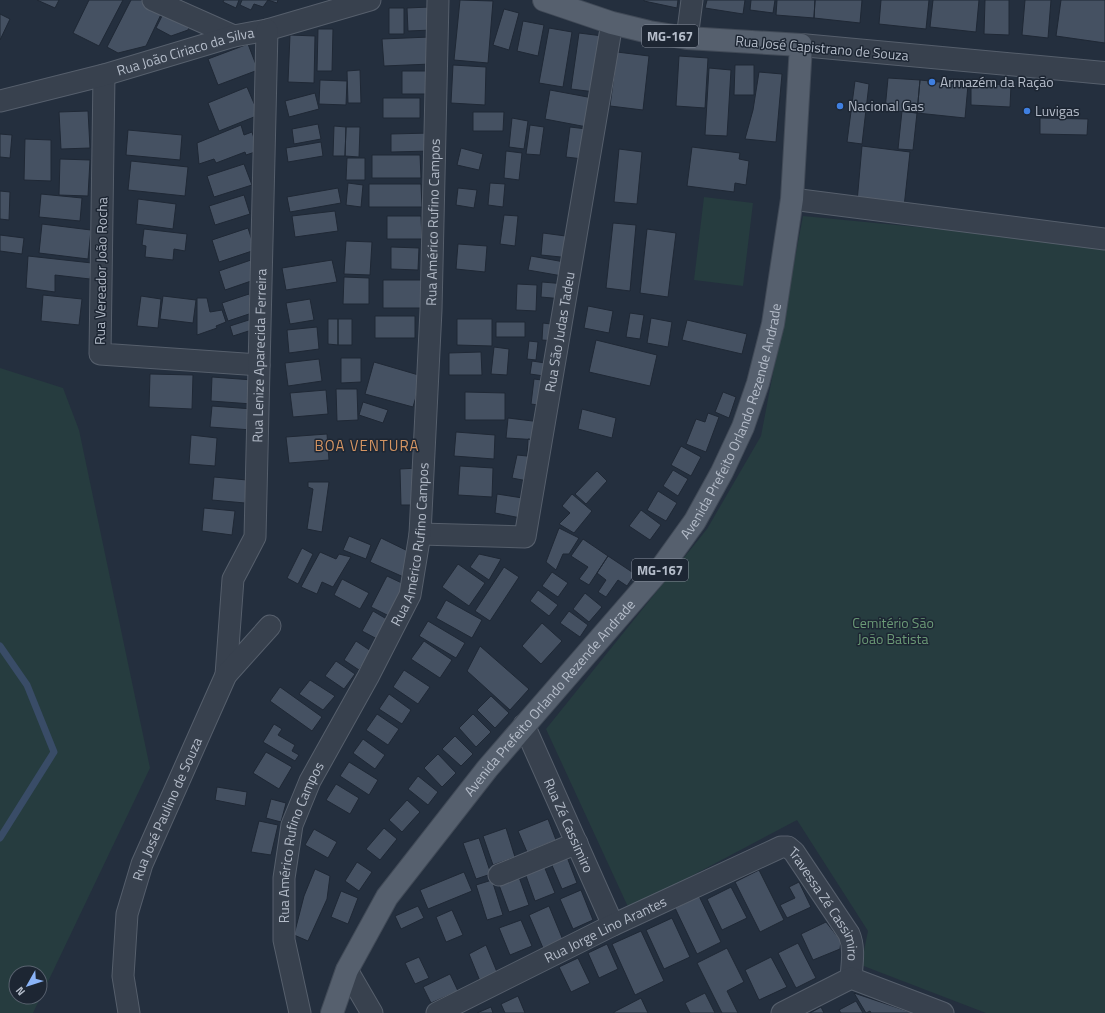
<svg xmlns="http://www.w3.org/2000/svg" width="1105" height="1013" font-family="'Titillium Web',sans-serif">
<rect width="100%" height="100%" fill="#242f3e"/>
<path fill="#263c3f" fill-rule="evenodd" d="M 704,197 L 753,203 L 743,286 L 694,280 Z
M 803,216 L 1105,245 L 1105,1013 L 986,1013 L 861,965 L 868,931 L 797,820 L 629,909 L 546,729 L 707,529 L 761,436 Z
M 0,368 L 63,388 L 79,430 L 150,768 L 33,1013 L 0,1013 ZM 16,973 L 40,973 L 40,997 L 16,997 Z"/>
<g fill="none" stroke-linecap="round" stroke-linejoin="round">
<path stroke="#394c67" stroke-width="7" d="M 0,646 L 27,685 L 54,752 L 0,838"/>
</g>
<path fill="#455162" stroke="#1f2835" d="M 37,0 L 59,0 L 55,8 Z
M 89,0 L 123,0 L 99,46 L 73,33 Z
M 131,0 L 149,0 L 164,8 L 146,46 L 118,53 L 107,47 Z
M 224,0 L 239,0 L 236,8 L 223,2 Z
M 242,0 L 278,0 L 277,3 L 268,0 L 263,7 L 254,4 L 251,10 L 240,5 Z
M 460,0 L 493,1 L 488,63 L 454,60 Z
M 644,0 L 678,0 L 677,8 L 644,1 Z
M 707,0 L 745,0 L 743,14 L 705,8 Z
M 751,0 L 775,0 L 773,13 L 750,10 Z
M 777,0 L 815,0 L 814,18 L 776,15 Z
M 815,0 L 862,0 L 860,23 L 814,18 Z
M 881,0 L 929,0 L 926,29 L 879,24 Z
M 933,0 L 979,0 L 976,32 L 930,27 Z
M 985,0 L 1009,0 L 1009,35 L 984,34 Z
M 1025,0 L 1051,0 L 1048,38 L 1022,35 Z
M 1061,0 L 1105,0 L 1105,43 L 1056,36 Z
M 167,6 L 193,18 L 188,30 L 171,36 L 156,28 Z
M 430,7 L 432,30 L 408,31 L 407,8 Z
M 389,8 L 404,8 L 404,34 L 389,34 Z
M 504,9 L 519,13 L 509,50 L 493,45 Z
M 0,14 L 10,19 L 0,40 Z
M 523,21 L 544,25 L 538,56 L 517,51 Z
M 549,28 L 572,32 L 563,87 L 539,83 Z
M 318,29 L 333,29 L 332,71 L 317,71 Z
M 579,33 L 603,36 L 595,92 L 571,89 Z
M 290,35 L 315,36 L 314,83 L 288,82 Z
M 430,37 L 431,64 L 384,66 L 382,39 Z
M 248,44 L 258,70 L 218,85 L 208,59 Z
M 617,52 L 649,56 L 643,110 L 610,106 Z
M 679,56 L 708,58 L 705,108 L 676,106 Z
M 453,65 L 486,67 L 485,105 L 451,103 Z
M 735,65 L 754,65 L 754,95 L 734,95 Z
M 709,68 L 731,70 L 727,136 L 705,135 Z
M 360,70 L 361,103 L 348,103 L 347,71 Z
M 402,71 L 429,71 L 430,94 L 402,94 Z
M 759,72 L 782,74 L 776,142 L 745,139 L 753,110 Z
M 888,78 L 920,80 L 917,113 L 885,110 Z
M 320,80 L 347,81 L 346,105 L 319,104 Z
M 920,80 L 968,85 L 965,118 L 917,113 Z
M 855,81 L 869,84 L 862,144 L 847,142 Z
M 971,83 L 1011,85 L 1010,107 L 971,105 Z
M 247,87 L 259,115 L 219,131 L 208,103 Z
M 550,90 L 593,98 L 587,127 L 545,119 Z
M 315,93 L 319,109 L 289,117 L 285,101 Z
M 383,98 L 420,98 L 420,118 L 383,118 Z
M 88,111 L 90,148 L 61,149 L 59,112 Z
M 902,111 L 917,113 L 913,150 L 898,149 Z
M 473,112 L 504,112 L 503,131 L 473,131 Z
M 512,118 L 528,121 L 524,149 L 509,147 Z
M 1040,118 L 1088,119 L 1087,135 L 1040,134 Z
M 318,124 L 321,139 L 294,144 L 292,129 Z
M 241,125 L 244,135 L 252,132 L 258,151 L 246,155 L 245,152 L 216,163 L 214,159 L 199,164 L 197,143 Z
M 530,125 L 544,127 L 540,155 L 526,154 Z
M 334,126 L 346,127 L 345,156 L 333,156 Z
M 346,127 L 360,127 L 359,157 L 345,156 Z
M 570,127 L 587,129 L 583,159 L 566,157 Z
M 128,130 L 182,135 L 180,160 L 126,155 Z
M 431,133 L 431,151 L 391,152 L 391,134 Z
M 0,134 L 12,135 L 10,158 L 0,157 Z
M 25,139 L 51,140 L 51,181 L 24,180 Z
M 321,142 L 323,156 L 288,162 L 286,148 Z
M 862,146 L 910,152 L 904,207 L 857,202 Z
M 692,147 L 740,153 L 739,159 L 749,161 L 746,185 L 735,183 L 734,192 L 687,186 Z
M 461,148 L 483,154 L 479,170 L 457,165 Z
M 619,149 L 642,152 L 637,204 L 614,202 Z
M 506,151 L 522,153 L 519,180 L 504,178 Z
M 372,155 L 420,155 L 421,178 L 372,178 Z
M 347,158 L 365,158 L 365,180 L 346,180 Z
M 60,159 L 90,160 L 88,196 L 59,195 Z
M 131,161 L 188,167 L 185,196 L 128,190 Z
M 244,164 L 252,185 L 214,197 L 207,176 Z
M 348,183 L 363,185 L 361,207 L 346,205 Z
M 490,183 L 505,184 L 503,207 L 488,205 Z
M 369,184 L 421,184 L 422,207 L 369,207 Z
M 338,188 L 341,203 L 290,212 L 287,197 Z
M 458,188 L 477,190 L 474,208 L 456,205 Z
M 0,191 L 10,192 L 9,220 L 0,219 Z
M 41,194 L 82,198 L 80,221 L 39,217 Z
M 244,195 L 250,214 L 215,225 L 209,206 Z
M 138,199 L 176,204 L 173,229 L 136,224 Z
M 335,211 L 338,231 L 295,237 L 292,216 Z
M 504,215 L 518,216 L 515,246 L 500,244 Z
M 387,216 L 421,216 L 422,239 L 387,239 Z
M 613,223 L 636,225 L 630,291 L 606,288 Z
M 42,224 L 91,230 L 88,259 L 39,253 Z
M 248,228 L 255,250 L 219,262 L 212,240 Z
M 144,229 L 187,234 L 185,251 L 174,249 L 173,260 L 145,257 L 146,246 L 142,245 Z
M 647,229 L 676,233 L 668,297 L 640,293 Z
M 543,233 L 573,237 L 571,258 L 541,255 Z
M 0,235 L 24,238 L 22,254 L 0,251 Z
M 346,241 L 372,242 L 370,275 L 344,274 Z
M 458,244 L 487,246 L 485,272 L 456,269 Z
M 391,247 L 419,248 L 418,270 L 391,269 Z
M 28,256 L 92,263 L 90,279 L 55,275 L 55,292 L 26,288 Z
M 531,256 L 570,263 L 568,277 L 528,270 Z
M 251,260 L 257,279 L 225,290 L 219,271 Z
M 332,260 L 337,282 L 286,290 L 282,268 Z
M 344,277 L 369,278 L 369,304 L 343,304 Z
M 383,280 L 423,280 L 423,308 L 383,308 Z
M 542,282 L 566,284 L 563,299 L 541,297 Z
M 517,284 L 537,285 L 536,311 L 516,310 Z
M 249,294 L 255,312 L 228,321 L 222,303 Z
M 43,295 L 82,299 L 79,325 L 41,321 Z
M 141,296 L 161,299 L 158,328 L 137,326 Z
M 163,296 L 196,300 L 193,323 L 160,319 Z
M 197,298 L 207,298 L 210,312 L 222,310 L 226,322 L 216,326 L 217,328 L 197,335 Z
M 310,299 L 314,320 L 290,324 L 286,303 Z
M 588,306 L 613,311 L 609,333 L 584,328 Z
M 630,313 L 644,315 L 640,339 L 626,337 Z
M 375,316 L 415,316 L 415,338 L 375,338 Z
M 255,318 L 258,328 L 233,336 L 230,326 Z
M 651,318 L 672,322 L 668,347 L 647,343 Z
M 328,319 L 338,319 L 338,345 L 328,344 Z
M 338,319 L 352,319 L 352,345 L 338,345 Z
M 457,319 L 492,319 L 492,346 L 457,345 Z
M 687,320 L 747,334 L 742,354 L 682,340 Z
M 496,322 L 525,322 L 525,337 L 496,337 Z
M 543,323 L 559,325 L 556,341 L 542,340 Z
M 317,327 L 319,349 L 289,353 L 287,330 Z
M 596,340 L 657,355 L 650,386 L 589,372 Z
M 529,341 L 538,342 L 536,360 L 527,359 Z
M 494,347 L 509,349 L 507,375 L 491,374 Z
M 481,352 L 482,375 L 449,375 L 449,353 Z
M 341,358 L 361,358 L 361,382 L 341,383 Z
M 319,359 L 322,381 L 288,386 L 285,363 Z
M 532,361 L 552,364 L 551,377 L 530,374 Z
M 374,362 L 422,376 L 413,407 L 365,394 Z
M 150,374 L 193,375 L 192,409 L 149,407 Z
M 212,377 L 253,380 L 252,404 L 211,401 Z
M 534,379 L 550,381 L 545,406 L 531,404 Z
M 336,389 L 357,389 L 358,420 L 337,421 Z
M 326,390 L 328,414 L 293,417 L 290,393 Z
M 465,392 L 505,393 L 505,420 L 465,420 Z
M 723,392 L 736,397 L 729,418 L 715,412 Z
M 363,402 L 388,410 L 383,423 L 359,415 Z
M 212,406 L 253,409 L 252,430 L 210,427 Z
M 582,409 L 616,418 L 612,438 L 578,429 Z
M 708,413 L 719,417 L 706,452 L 686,444 L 696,419 L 705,422 Z
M 508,418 L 541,422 L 540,440 L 506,438 Z
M 456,432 L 495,435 L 494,459 L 454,456 Z
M 327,434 L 329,460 L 289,463 L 286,437 Z
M 191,435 L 217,438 L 215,466 L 189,464 Z
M 528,439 L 540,440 L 537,457 L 527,456 Z
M 681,446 L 701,457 L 691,476 L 671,465 Z
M 517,455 L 537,457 L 533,482 L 512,478 Z
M 460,466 L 493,468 L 492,497 L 458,495 Z
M 418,468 L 419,505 L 401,505 L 400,469 Z
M 673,470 L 688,479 L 678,496 L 663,486 Z
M 597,471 L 607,481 L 586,504 L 575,494 Z
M 214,477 L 247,480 L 245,503 L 212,500 Z
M 308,482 L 329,482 L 322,532 L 307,529 L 313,489 L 308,487 Z
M 658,491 L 677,503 L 666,521 L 647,510 Z
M 497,494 L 529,499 L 526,519 L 495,513 Z
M 572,494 L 592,511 L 574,533 L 559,524 L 570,513 L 562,506 Z
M 204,508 L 235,511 L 232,535 L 202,531 Z
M 641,510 L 661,525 L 650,540 L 629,526 Z
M 559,528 L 579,538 L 569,554 L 563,554 L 556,570 L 546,562 Z
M 349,536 L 371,545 L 366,559 L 343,550 Z
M 381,538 L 412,553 L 408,579 L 370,562 Z
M 583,539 L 608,556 L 589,585 L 579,579 L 588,567 L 571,556 Z
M 302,548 L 313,554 L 298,584 L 287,578 Z
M 320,552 L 336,559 L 339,554 L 351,557 L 333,587 L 322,582 L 317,594 L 301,587 Z
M 479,554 L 501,559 L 489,580 L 470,567 Z
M 608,556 L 635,574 L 627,586 L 618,580 L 606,597 L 598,592 L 606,580 L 597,573 Z
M 458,564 L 485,583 L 469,606 L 442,587 Z
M 504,567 L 519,577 L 490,621 L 475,611 Z
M 552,572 L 568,583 L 558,597 L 542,586 Z
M 387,576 L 406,585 L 391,617 L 371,607 Z
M 342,579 L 369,593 L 360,609 L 334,595 Z
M 538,590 L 558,605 L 549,616 L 530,601 Z
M 585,593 L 602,607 L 589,622 L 573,609 Z
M 446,600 L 482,620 L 472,638 L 436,618 Z
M 373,611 L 390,621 L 379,640 L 362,631 Z
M 569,611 L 588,625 L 580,637 L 560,623 Z
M 428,621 L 465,643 L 456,658 L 419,636 Z
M 542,623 L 562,641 L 541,664 L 522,646 Z
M 356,641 L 371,651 L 359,670 L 344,660 Z
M 424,641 L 452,660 L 440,678 L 411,659 Z
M 480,646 L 529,689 L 510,710 L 467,671 Z
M 336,661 L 355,674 L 344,689 L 325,676 Z
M 404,670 L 430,687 L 418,704 L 393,687 Z
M 310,680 L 335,696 L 323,710 L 299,694 Z
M 280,687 L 322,717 L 312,731 L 270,701 Z
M 389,694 L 411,710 L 402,724 L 379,709 Z
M 491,696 L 509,713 L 495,728 L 477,710 Z
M 377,714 L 399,729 L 388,745 L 366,730 Z
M 473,714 L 491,732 L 476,747 L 459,728 Z
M 274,724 L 282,729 L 278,735 L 295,745 L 292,751 L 299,755 L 295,761 L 263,742 Z
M 455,736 L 473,754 L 461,766 L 442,749 Z
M 363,739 L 385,755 L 375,769 L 353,753 Z
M 266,752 L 292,767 L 279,789 L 253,773 Z
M 438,754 L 456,773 L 442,787 L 424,768 Z
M 349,762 L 378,780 L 369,795 L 340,776 Z
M 418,776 L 438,792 L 428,805 L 408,789 Z
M 336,784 L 359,798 L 350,814 L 326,800 Z
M 217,787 L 247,792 L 245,806 L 215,800 Z
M 271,799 L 286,803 L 281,822 L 266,818 Z
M 407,800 L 420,812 L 402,832 L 389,820 Z
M 548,819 L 556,840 L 527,852 L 518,831 Z
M 259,821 L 278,825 L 271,855 L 251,852 Z
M 384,828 L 397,839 L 380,860 L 366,849 Z
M 506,828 L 515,857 L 493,865 L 483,836 Z
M 314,829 L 337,842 L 328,858 L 305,845 Z
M 479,838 L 491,874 L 476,879 L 463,843 Z
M 567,857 L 577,883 L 562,889 L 551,863 Z
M 357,862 L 372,872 L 359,891 L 345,881 Z
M 544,866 L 555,893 L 535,901 L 525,873 Z
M 315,869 L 330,876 L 327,899 L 308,941 L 294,935 L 304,896 Z
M 759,870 L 784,920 L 760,932 L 735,882 Z
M 464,872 L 472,891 L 428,909 L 420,890 Z
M 519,877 L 529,905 L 509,912 L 499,885 Z
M 492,880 L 503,915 L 487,920 L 476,885 Z
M 799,882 L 811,907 L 787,918 L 780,905 L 795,898 L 789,887 Z
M 731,887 L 747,918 L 722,930 L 707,899 Z
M 581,890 L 593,920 L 573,929 L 560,899 Z
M 341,891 L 358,898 L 348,924 L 331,917 Z
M 699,896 L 721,942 L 697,954 L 675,908 Z
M 418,906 L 424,918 L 401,929 L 395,916 Z
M 549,906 L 563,940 L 543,948 L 529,915 Z
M 452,910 L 463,935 L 446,942 L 436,917 Z
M 672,918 L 690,957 L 664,969 L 646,930 Z
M 521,920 L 532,946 L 510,955 L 499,928 Z
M 826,922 L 841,941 L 840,949 L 813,960 L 801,934 Z
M 641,931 L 664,981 L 635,995 L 612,944 Z
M 798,943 L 816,978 L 796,988 L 778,953 Z
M 607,944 L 618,969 L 599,978 L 588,953 Z
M 486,945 L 497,972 L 480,981 L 469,954 Z
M 727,948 L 744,982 L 727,991 L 738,1013 L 722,1013 L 697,963 Z
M 419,957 L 429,978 L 415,984 L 405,963 Z
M 771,957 L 787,987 L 759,1000 L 745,970 Z
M 578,958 L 590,983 L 571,992 L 559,967 Z
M 450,974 L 458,991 L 431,1003 L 423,987 Z
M 705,993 L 715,1013 L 690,1013 L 685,1003 Z
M 854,993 L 913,1013 L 871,1013 L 870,1011 L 866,1013 Z
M 518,996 L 525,1013 L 505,1013 L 501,1004 Z
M 641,998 L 648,1013 L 614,1013 L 614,1012 Z
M 856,1001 L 863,1013 L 841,1013 L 839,1010 Z
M 491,1007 L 493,1013 L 477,1013 Z
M 821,1007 L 824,1013 L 810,1013 Z"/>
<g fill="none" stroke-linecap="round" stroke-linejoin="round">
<g stroke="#565f6c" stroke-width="23">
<g id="minor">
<path d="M 153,0 L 234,36"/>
<path d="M 687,38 L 692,0"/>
<path d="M 104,75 L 100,354 L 259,365"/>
<path id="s1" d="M 0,101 L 104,75 L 234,36 L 267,30 L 370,0"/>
<path d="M 792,199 L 1105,239"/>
<path id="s2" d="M 420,534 L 525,537 L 612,23"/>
<path id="s3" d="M 226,675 L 233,579 L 255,537 L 267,30"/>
<path id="s4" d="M 524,725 L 613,925"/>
<path d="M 499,875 L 577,843"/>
<path d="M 347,970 L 372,1013"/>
<path id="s5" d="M 129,1013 L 123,976 L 127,914 L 142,864 L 226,675 L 270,626"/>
<path id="s6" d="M 300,1013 L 284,940 L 284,878 L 292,825 L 310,781 L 368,677 L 410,595 L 420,534 L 431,310 L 438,0"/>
<path id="s7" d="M 437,1013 L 613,925 L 781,847 L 788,847 L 794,852 L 849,934 C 855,948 852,963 851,978"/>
<path d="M 782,1013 L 851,978 L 943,1013"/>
</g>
</g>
<g stroke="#565f6c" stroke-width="24">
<path id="tertiary" d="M 801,45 L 1105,73"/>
</g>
<g stroke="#414a57" stroke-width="24">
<g id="primary">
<path id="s8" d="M 332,1013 L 347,970 L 387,897 L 487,769 L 662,567 L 695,521 L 722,472 L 743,427 L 758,383 L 773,324 L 792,199 L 801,45 L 687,38 L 649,32 L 612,23 L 544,0"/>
</g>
</g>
<use href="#minor" stroke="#38414e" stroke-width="21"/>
<use href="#tertiary" stroke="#38414e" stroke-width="22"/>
<use href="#primary" stroke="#56606e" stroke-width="22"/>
</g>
<g fill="#3f7fe0" stroke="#1d2633" stroke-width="1.5">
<circle cx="932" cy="82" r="4"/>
<circle cx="840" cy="106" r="4"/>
<circle cx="1027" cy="111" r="4"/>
</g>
<g text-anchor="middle" stroke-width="3" stroke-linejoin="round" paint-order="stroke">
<g fill="#1d2633" stroke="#878f9c" stroke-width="1">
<rect x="642" y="25" width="56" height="22" rx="3"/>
<rect x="632" y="559" width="56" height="22" rx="3"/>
</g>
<g font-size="13" font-weight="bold" fill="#b4bcc9">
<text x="670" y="41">MG-167</text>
<text x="660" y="575">MG-167</text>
</g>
<g font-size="14" fill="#b4bcc9" stroke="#1d2633">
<text transform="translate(822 48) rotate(5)" y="5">Rua José Capistrano de Souza</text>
<text dy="5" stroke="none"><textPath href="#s1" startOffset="192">Rua João Ciriaco da Silva</textPath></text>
<text dy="5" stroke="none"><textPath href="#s6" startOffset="823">Rua Américo Rufino Campos</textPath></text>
<text transform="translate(101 271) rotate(-89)" y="5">Rua Vereador João Rocha</text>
<text dy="5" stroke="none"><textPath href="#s2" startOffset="313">Rua São Judas Tadeu</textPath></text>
<text dy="5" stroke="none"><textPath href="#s3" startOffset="325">Rua Lenize Aparecida Ferreira</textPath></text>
<text dy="5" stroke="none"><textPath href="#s8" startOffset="722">Avenida Prefeito Orlando Rezende Andrade</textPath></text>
<text dy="5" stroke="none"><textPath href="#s6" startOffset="499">Rua Américo Rufino Campos</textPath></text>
<text dy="5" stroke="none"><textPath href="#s8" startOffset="386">Avenida Prefeito Orlando Rezende Andrade</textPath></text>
<text dy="5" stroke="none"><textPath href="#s5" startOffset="212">Rua José Paulino de Souza</textPath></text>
<text dy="5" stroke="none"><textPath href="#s4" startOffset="110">Rua Zé Cassimiro</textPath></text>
<text dy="5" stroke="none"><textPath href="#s6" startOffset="175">Rua Américo Rufino Campos</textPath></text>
<text dy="5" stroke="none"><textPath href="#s7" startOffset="458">Travessa Zé Cassimiro</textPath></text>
<text dy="5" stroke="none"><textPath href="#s7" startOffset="188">Rua Jorge Lino Arantes</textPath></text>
</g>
<g font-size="14" fill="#b4bcc9" stroke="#1d2633" text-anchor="start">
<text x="940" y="87">Armazém da Ração</text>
<text x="848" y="111">Nacional Gas</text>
<text x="1035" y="116">Luvigas</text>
</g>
<g font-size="14" fill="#6b9a76" stroke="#1d2633">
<text x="893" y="628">Cemitério São<tspan x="893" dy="16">João Batista</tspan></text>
</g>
<g font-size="15" letter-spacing="1" fill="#d59563" stroke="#1d2633">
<text x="367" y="451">BOA VENTURA</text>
</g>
</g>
<g transform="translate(28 985) rotate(231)"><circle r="19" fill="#1d2633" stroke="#59626f"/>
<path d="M0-3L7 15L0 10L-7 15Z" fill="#8ab4f8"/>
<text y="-6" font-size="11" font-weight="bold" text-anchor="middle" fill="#b4bcc9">N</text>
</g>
</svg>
